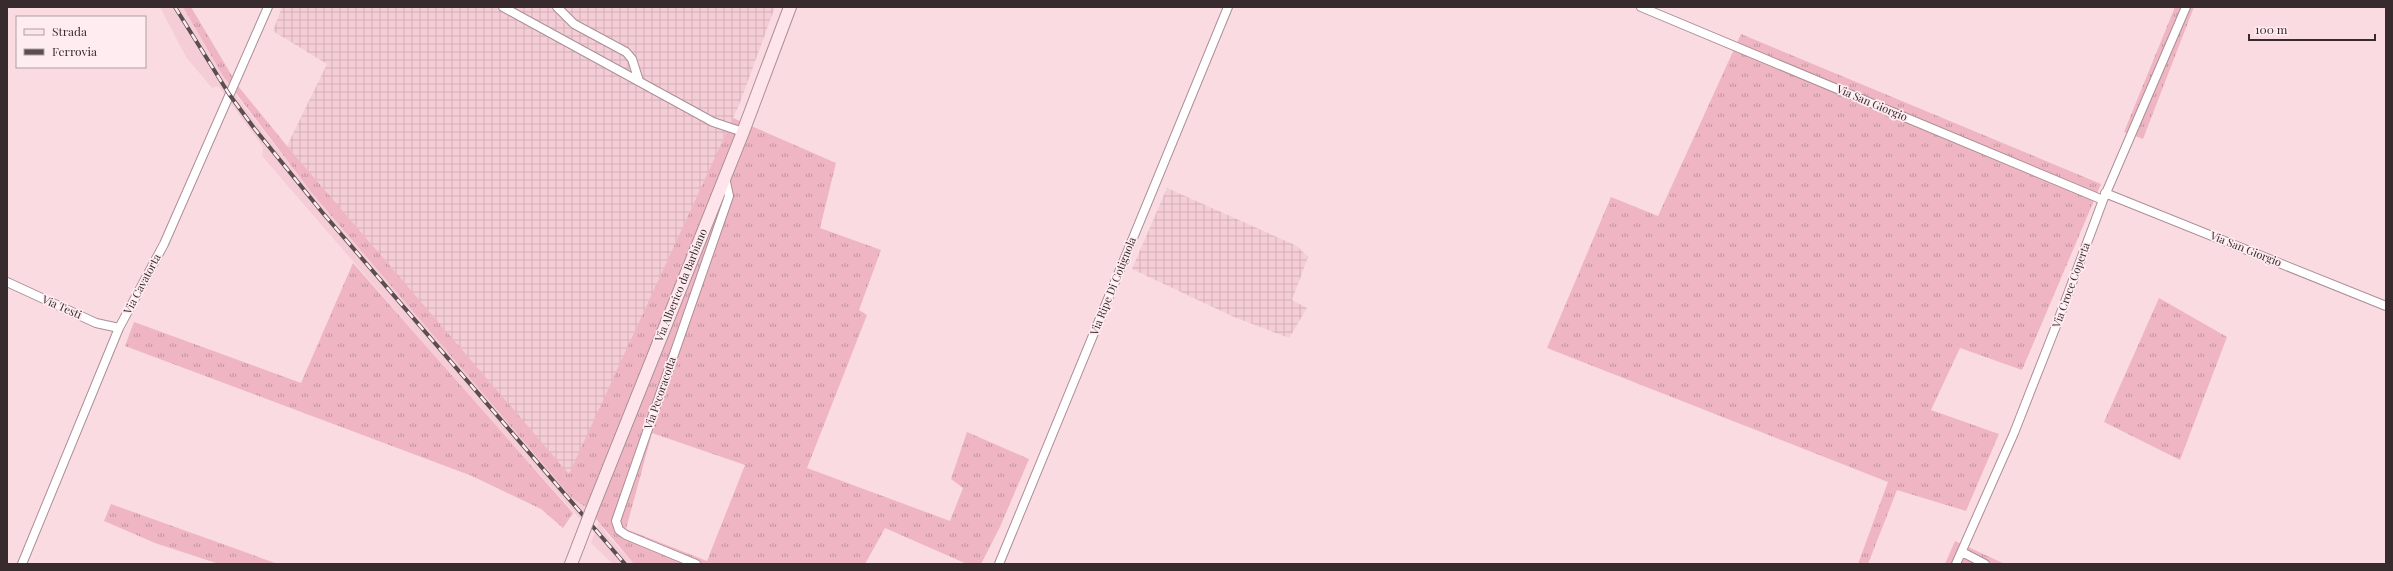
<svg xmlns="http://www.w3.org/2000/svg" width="2393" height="571" font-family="'Playfair Display',serif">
<defs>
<pattern id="industrial-grid" width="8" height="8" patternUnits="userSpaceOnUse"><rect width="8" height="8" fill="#f4cdd6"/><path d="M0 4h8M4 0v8" fill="none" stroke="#d2b0b8"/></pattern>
<pattern id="grass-tufts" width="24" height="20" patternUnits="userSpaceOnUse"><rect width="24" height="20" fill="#efb5c3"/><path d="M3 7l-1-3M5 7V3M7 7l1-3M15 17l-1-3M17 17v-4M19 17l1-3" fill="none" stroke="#c2939f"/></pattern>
</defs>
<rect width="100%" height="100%" fill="#fadbe2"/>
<path fill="#f4cdd6" d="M 160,7 L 183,7 L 223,76 L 241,102 L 311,192 L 572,498 L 587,508 L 581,520 L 492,422 L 262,156 L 263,147 L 218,86 L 212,88 L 186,57 Z
M 599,522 L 607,535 L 634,564 L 613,564 L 591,543 Z"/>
<path fill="url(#industrial-grid)" d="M 282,7 L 775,7 L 739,105 L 569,475 L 287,146 L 327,64 L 273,31 Z
M 1167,188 L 1297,246 L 1308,257 L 1292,300 L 1307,308 L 1289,338 L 1234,317 L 1132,269 Z"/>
<path fill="url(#grass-tufts)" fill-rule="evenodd" d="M 183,7 L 191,7 L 238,86 L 287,146 L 569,474 L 733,118 L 836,163 L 820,228 L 881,250 L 859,310 L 867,315 L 807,468 L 950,521 L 963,488 L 951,479 L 967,432 L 1029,459 L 1000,527 L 981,564 L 967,564 L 885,528 L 865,564 L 634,564 L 587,508 L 572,498 L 311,192 L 223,76 ZM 652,433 L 745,465 L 707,561 L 626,529 Z
M 2175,7 L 2194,7 L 2143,139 L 2124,132 Z
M 1741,34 L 2101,184 L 2022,370 L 1960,348 L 1931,410 L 1999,434 L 1966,511 L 1897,490 L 1868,564 L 1858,564 L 1888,482 L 1547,348 L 1611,197 L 1658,216 Z
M 353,263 L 573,513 L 563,528 L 541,509 L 472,476 L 125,346 L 134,322 L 301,383 Z
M 2159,298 L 2227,337 L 2180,460 L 2104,422 Z
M 111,504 L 278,564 L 219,564 L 155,543 L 104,521 Z
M 1955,541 L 2005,564 L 1945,564 Z"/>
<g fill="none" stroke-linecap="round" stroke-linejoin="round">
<g stroke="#ab8f95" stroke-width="10">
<path id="street" d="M 503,7 L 713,122 L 743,132
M 557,7 L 574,24 L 626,52 L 632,59 L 639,81
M 1641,7 L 2103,200
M 2105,193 L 2386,306
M 7,282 L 96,323 L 119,328
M 1962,552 L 1985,564
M 22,564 L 119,328 L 164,244 L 268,7
M 696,564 L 626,535 L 619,530 L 616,521 L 729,196 L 725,177
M 999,564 L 1228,7
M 1956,564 L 2014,433 L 2056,326 L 2103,200 L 2186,7"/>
</g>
<g stroke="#ab8f95" stroke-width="14">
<path id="secondary" d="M 591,512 L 743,132 L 790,7
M 571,564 L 578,546"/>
</g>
<use href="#street" stroke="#fff" stroke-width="8"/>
<use href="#secondary" stroke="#fee4eb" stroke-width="12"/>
<g stroke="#5c4d50" stroke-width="4">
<path id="rail" d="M 175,7 L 229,94 L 254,128 L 322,212 L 625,564"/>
</g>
<use href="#rail" stroke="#ffecf0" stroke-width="2.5" stroke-dasharray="8" stroke-linecap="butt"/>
<g stroke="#ab8f95" stroke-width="14" stroke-linecap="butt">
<path id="secondary-bridge" d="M 578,546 L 591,512"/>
</g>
<use href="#secondary-bridge" stroke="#fee4eb" stroke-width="12"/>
</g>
<g text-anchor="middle" stroke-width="3.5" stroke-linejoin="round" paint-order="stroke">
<g font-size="11" fill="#372b2e" stroke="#ffecf0">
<text transform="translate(1872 103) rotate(23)" y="4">Via San Giorgio</text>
<text transform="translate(2246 249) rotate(22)" y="4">Via San Giorgio</text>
<text transform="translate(142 284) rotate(-62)" y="4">Via Cavatorta</text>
<text transform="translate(681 285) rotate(-68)" y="4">Via Alberico da Barbiano</text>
<text transform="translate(2071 285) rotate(-70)" y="4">Via Croce Coperta</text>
<text transform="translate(1113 286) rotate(-68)" y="4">Via Ripe Di Cotignola</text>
<text transform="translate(62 307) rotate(24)" y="4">Via Testi</text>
<text transform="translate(660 393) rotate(-71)" y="4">Via Pecoracotta</text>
</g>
</g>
<rect width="2393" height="571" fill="none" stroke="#372b2e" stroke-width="16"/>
<rect x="16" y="16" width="130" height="52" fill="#ffecf0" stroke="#af9fa2"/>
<rect x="24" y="29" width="20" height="6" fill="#fee4eb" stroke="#af9fa2"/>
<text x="52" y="36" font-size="12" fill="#372b2e">Strada</text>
<rect x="24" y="49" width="20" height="6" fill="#5c4d50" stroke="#af9fa2"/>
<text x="52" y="56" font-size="12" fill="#372b2e">Ferrovia</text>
<path d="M2249 34v6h126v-6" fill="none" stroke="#372b2e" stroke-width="2"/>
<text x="2255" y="34" font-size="12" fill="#372b2e" stroke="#ffecf0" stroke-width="3" paint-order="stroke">100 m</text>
</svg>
